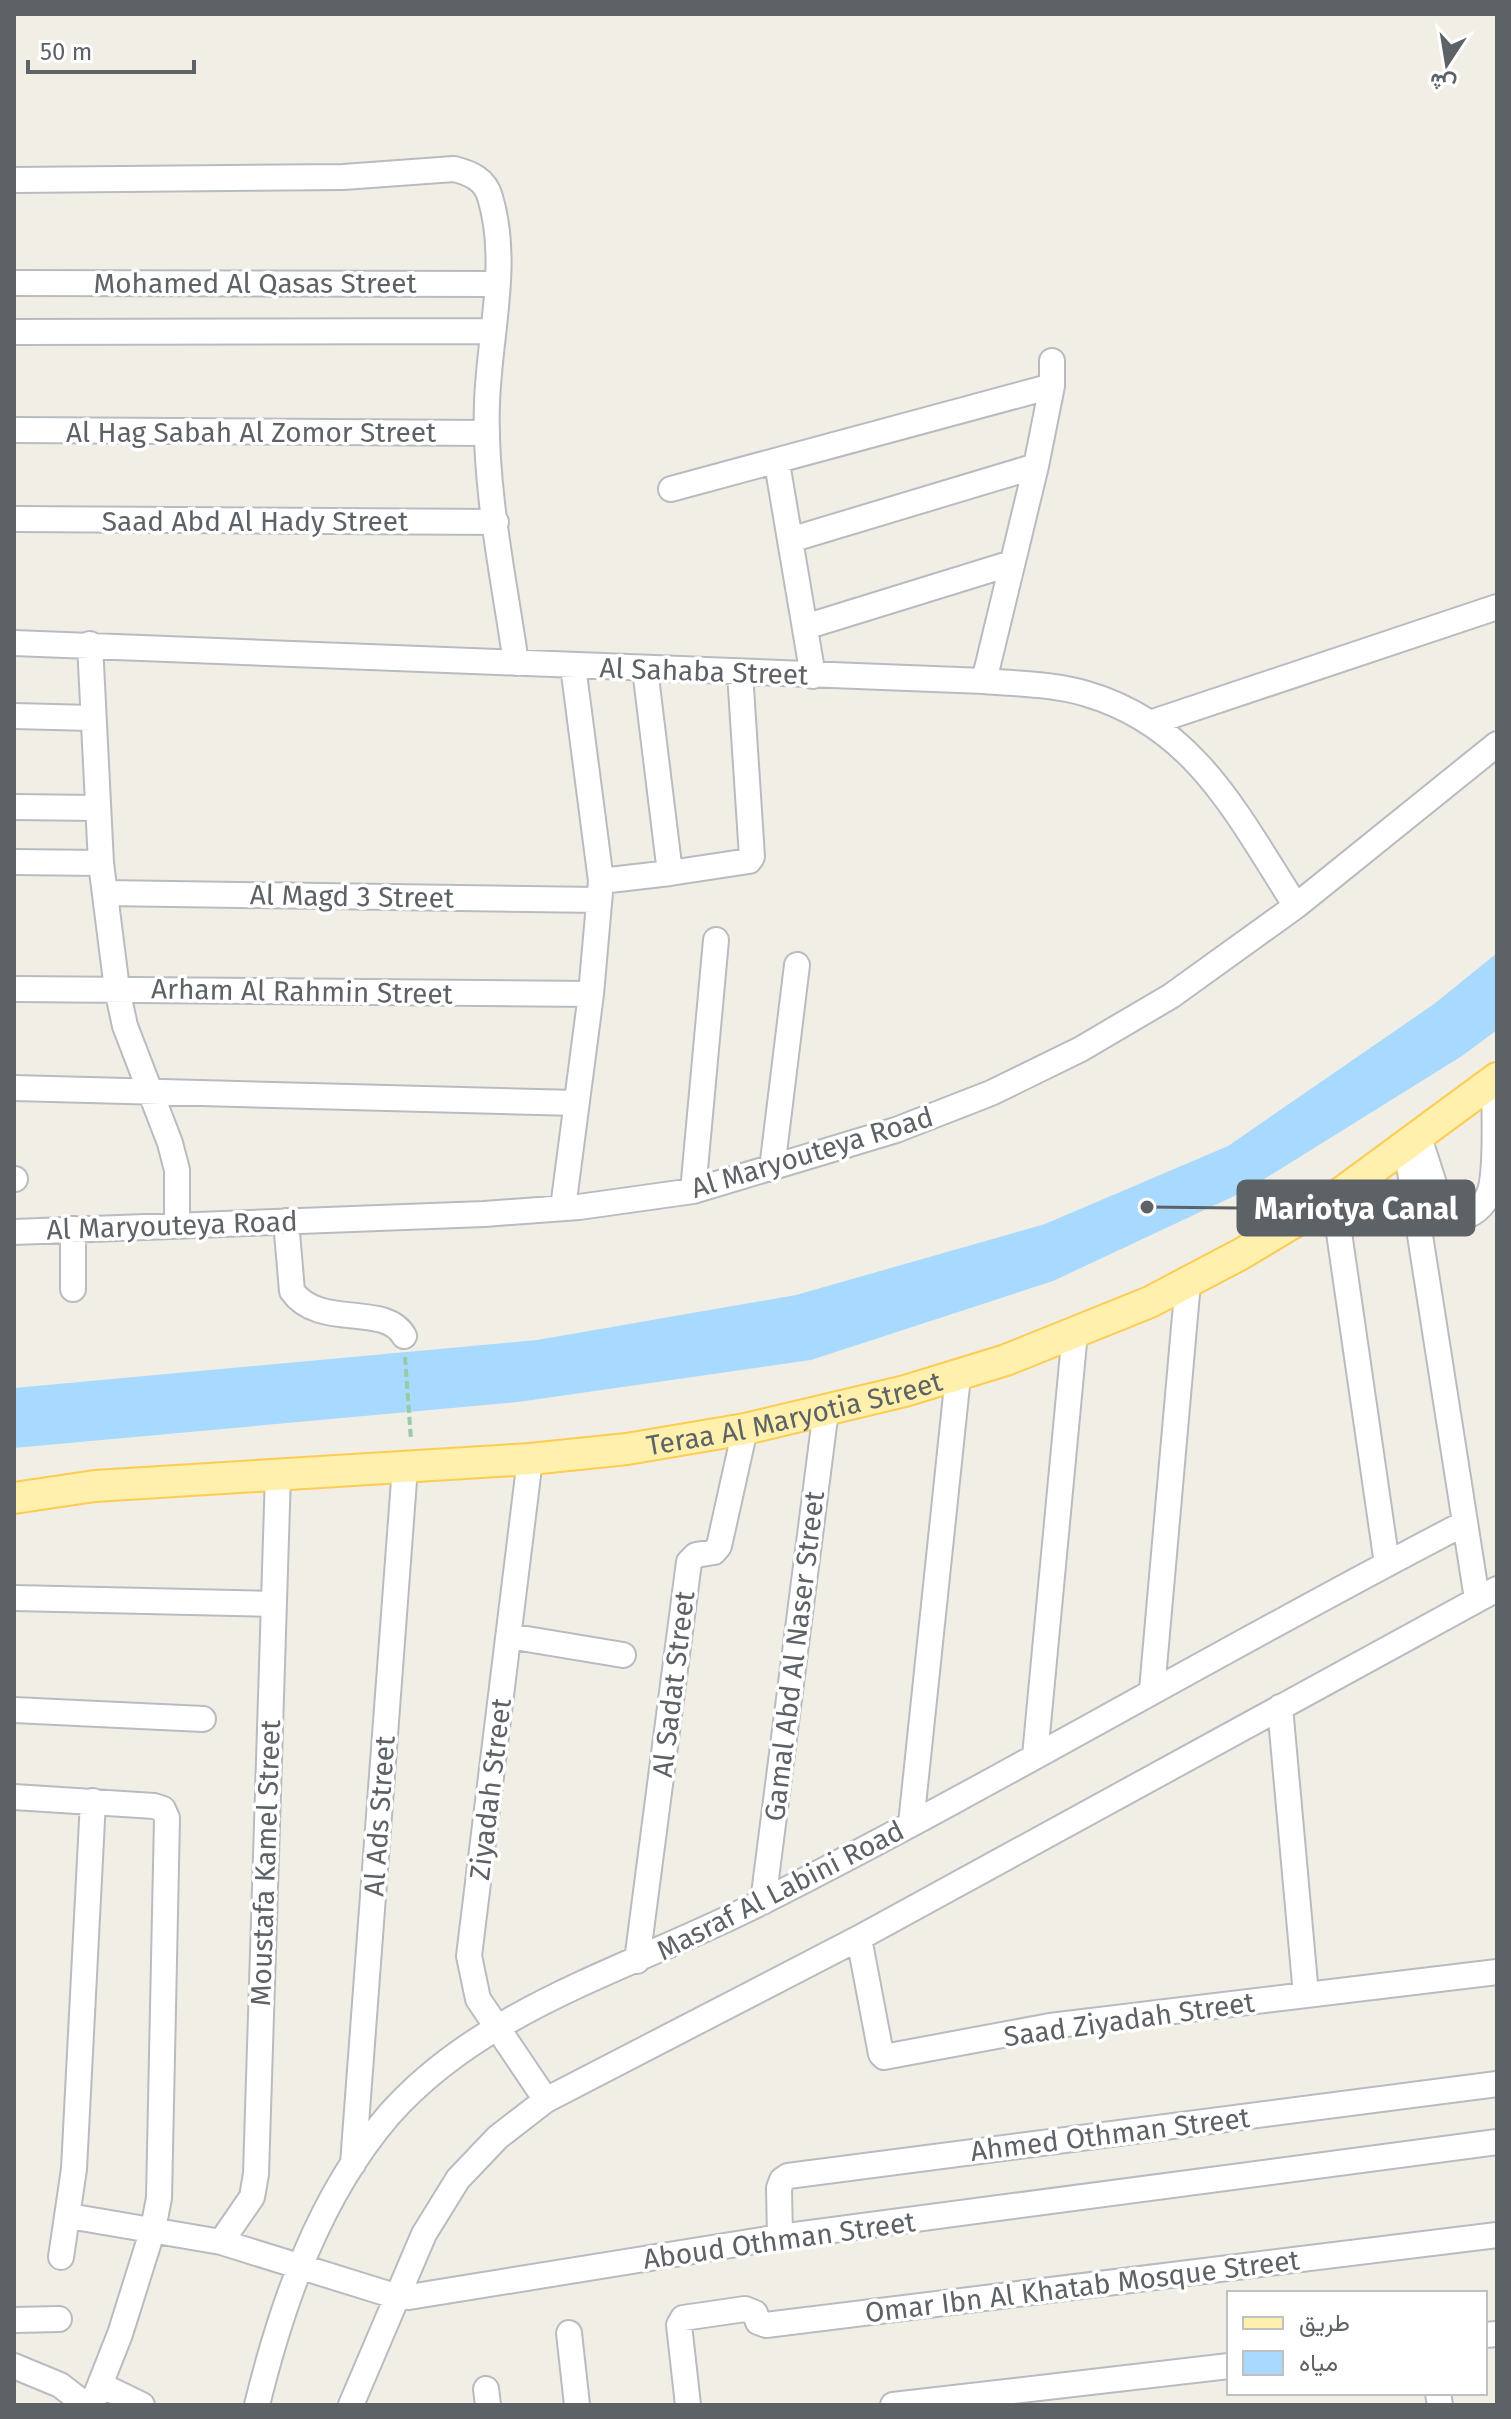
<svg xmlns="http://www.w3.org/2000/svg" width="1511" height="2419" font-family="'Fira Sans',Vazirmatn,sans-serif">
<rect width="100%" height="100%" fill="#f1eee6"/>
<path fill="#a8daff" d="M 1497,953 L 1497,1030 L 1462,1056 L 1245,1191 L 1053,1281 L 811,1360 L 518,1402 L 14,1448 L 14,1388 L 537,1340 L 796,1295 L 1045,1224 L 1228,1146 L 1434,1004 Z"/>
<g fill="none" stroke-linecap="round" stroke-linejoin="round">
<g stroke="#b8bcc0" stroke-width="28">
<path id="minor" d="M 14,180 L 343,177 L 454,169 C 470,173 485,179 490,197 C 510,263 489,336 487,403 C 484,488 504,579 516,663
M 14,283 L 497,284
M 14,332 L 492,331
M 14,430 L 487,433
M 777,463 L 813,676
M 671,489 L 1052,386
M 14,519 L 496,522
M 790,540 L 1036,466
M 805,627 L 1012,563
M 14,643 L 984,681 C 1018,684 1054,684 1087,694 C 1196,726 1239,818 1296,906
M 90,644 L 101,863 L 117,989 L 125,1026 L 170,1143 L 177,1170 L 177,1224
M 984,681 L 1036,466 L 1052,386 L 1052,361
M 14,716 L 92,718
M 1153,722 L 1497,607
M 14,807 L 97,808
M 14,862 L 101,863
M 670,873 L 749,861 L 752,857 L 740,673
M 601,881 L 670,873 L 645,669
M 105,893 L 599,900
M 14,989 L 591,994
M 14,1088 L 576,1103
M 1419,1137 L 1442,1209 L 1452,1218 C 1468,1218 1480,1211 1488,1196 C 1498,1177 1494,1106 1494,1081
M 1406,1146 L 1477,1599
M 772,1169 L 797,965
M 14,1179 L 15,1179
M 693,1191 L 716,940
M 1334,1198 L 1387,1564
M 563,1208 L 591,994 L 601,881 L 573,666
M 286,1221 L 292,1291 C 319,1330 385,1302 404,1336
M 73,1229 L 73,1289
M 14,1232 L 484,1214 L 579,1207 L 693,1191 L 896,1130 L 991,1093 L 1081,1049 L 1171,996 L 1296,906 L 1497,744
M 530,1459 L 469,1956 L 478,1999 L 546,2100
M 14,1598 L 274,1604
M 509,1636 L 623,1655
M 1152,1690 L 1188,1282
M 1280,1707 L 1306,1995
M 14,1710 L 203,1719
M 1035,1756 L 1075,1332
M 14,1797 L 154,1806 L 163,1809 L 167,1818 L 159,2198 L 153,2229 L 120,2334 L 92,2405
M 911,1824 L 958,1376
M 763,1902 L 826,1410
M 859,1938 L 881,2054 L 884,2057 L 1050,2026 L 1497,1972
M 637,1961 L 689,1562 L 696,1555 L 714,1552 L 719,1546 L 745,1429
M 353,2164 L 405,1467
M 69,2216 L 221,2242 L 395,2296 L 409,2297 L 780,2237 L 1497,2142
M 780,2237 L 779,2188 L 782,2180 L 788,2176 L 1497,2084
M 221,2242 L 252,2197 L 256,2174 L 278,1474
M 61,2257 L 74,2169 L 93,1801
M 14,2320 L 59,2319
M 569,2333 L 577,2405
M 1485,2335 L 1497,2334
M 14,2366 L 60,2385 L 86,2405
M 101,2385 L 142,2405
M 486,2389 L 488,2405
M 1438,2393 L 1440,2405
M 257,2405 C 282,2303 319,2197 388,2116 C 484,2006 638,1966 764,1901 C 1001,1781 1229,1645 1465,1523
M 351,2405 L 424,2234 L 458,2179 L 498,2137 L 546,2100 L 859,1938 L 1497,1589
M 688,2405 L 679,2325 L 683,2318 L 745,2309 L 755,2313 L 758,2322 L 766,2325 L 1497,2235
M 893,2405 L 1229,2366"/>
</g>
<g stroke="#fecc51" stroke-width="34">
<g id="major">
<path id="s1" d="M 14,1498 L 95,1486 L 530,1459 L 627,1449 L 745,1429 L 905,1391 L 1006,1360 L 1150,1302 L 1241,1254 L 1334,1198 L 1497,1078"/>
</g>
</g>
<path stroke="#97caa5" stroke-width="4" stroke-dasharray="8 4" stroke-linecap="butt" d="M 405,1357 L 411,1440"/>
<use href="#minor" stroke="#fff" stroke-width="24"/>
<use href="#major" stroke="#fff1ad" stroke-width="30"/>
</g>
<g text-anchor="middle" stroke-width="7" stroke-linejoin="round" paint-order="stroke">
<g font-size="28" fill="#5d6267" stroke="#fff">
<text x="255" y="293">Mohamed Al Qasas Street</text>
<text x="251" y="442">Al Hag Sabah Al Zomor Street</text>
<text x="255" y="531">Saad Abd Al Hady Street</text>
<text transform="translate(704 671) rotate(2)" y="10">Al Sahaba Street</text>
<text transform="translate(352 896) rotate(1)" y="10">Al Magd 3 Street</text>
<text transform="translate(302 991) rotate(1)" y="10">Arham Al Rahmin Street</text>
<text transform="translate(812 1152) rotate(-17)" y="10">Al Maryouteya Road</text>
<text transform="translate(172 1225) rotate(-2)" y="10">Al Maryouteya Road</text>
<text dy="10" stroke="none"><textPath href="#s1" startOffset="786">Teraa Al Maryotia Street</textPath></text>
<text transform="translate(794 1656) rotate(-83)" y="10">Gamal Abd Al Naser Street</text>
<text transform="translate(673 1684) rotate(-83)" y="10">Al Sadat Street</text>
<text transform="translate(490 1789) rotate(-83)" y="10">Ziyadah Street</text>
<text transform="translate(379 1816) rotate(-86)" y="10">Al Ads Street</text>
<text transform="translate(265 1863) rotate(-88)" y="10">Moustafa Kamel Street</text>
<text transform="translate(780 1890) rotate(-27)" y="10">Masraf Al Labini Road</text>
<text transform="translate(1129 2019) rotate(-8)" y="10">Saad Ziyadah Street</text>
<text transform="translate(1110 2134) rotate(-7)" y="10">Ahmed Othman Street</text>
<text transform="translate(779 2240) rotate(-8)" y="10">Aboud Othman Street</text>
<text transform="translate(1082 2286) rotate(-7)" y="10">Omar Ibn Al Khatab Mosque Street</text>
</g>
</g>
<path fill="none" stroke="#5d6267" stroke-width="3" d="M1147 1207L1238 1208"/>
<circle fill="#5d6267" stroke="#fff" stroke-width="3" cx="1147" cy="1207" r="8"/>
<rect fill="#5d6267" stroke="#5d6267" stroke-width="3" x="1238" y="1181" width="236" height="54" rx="8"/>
<g font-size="30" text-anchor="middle" font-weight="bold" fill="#fff">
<text x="1356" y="1219">Mariotya Canal</text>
</g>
<rect width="1511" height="2419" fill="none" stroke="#5d6267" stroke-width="32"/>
<rect x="1227" y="2291" width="260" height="104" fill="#ffffff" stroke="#bec0c2" stroke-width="2"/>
<rect x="1243" y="2317" width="40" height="12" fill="#fff1ad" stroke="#bec0c2" stroke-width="2"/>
<text x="1299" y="2331" font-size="24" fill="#5d6267">طريق</text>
<rect x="1243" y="2351" width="40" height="24" fill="#a8daff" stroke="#bec0c2" stroke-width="2"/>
<text x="1299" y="2371" font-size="24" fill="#5d6267">مياه</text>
<g transform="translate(1447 64) rotate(192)" stroke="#ffffff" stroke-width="6" paint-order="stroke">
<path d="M0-6L14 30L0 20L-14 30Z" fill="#5d6267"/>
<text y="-12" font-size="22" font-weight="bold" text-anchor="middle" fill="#5d6267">ش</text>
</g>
<path d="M28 60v12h166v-12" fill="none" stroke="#5d6267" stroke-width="4"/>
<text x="40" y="60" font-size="24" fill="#5d6267" stroke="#ffffff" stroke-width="6" paint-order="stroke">50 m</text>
</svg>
